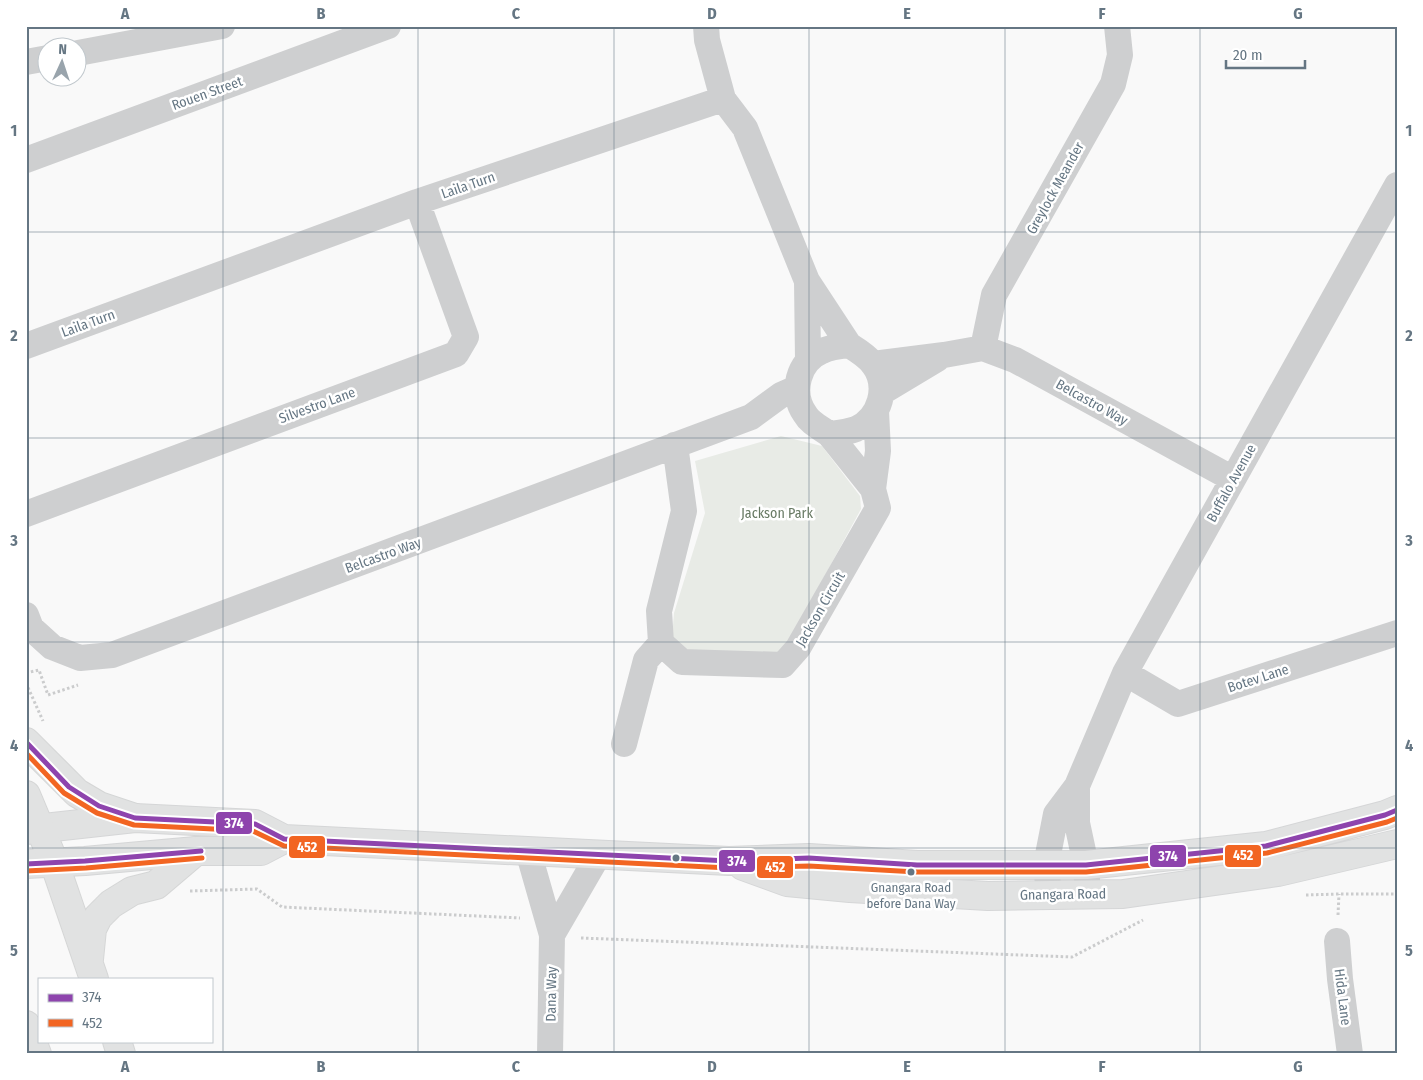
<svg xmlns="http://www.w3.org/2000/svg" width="1423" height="1080" font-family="'Fira Sans Condensed',sans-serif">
<rect width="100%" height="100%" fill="#f9f9f9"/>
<path fill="#e8ebe6" d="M 781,436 L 822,446 L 860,496 L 861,509 L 792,636 L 777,656 L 686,651 L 672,637 L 674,613 L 705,513 L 695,461 Z"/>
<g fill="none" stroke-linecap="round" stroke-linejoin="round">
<g stroke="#d5d6d7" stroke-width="30">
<path id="primary" d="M 26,830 L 135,818 L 255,824 L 284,839 L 729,861 L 809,858 L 917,865 L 1086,865 L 1266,846 L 1385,815 L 1397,810
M 26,864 L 85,861 L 196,851 L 261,851 L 284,839
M 743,866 L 787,882 L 850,888 L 988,896 L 1123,894 L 1278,872 L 1397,844"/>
</g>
<g stroke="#d5d6d6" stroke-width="30">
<path id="trunk" d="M 26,742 L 77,793 L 99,806 L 135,818
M 26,795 L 54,862 L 94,979
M 89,959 L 92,929 L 98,917 L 111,904 L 132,891 L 156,885 L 196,851
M 26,1025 L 37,1054
M 117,1041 L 121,1054"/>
</g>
<path stroke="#cbcccd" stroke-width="3" stroke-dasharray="2.5 2.5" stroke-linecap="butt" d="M 26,673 L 39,670 L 48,695 L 78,685
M 26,683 L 43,721
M 190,891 L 257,889 L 282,907 L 520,918
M 1306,895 L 1339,894 L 1394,894 L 1397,892
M 1338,915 L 1339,894
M 581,938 L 1072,957 L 1143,920"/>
<path stroke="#cecfd0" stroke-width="26" d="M 706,26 L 707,40 L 723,99
M 78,53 L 222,26
M 26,62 L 48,58
M 26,160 L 388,26
M 807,281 L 808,360
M 849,345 C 857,350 867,356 873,364 C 890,386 880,418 856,429 C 848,432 838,433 829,434 C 821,428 810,423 805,414 C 790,393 798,361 822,351 C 830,347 840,346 849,345 Z
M 26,346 L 417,202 L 723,99 L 745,128 L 807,281 L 849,345
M 983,348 L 994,295 L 1113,84 L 1120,55 L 1117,26
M 873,364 L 944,355 L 983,348 L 1015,360 L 1233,479
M 882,392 L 937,359
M 675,445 L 684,511 L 659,611 L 661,643 L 682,662 L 783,665 L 798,648 L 878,508 L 873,489 L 829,434
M 873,489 L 878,451 L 876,411
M 26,514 L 456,354 L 466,337 L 417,202
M 26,615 L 31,628 L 52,647 L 80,658 L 112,655 L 751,417 L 781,395 L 797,388
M 1125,673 L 1178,704 L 1397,633
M 624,744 L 646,660 L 661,643
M 1077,786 L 1077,823 L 1086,865 L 1088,894
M 528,851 L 552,935 L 550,1054
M 1049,894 L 1046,865 L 1056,814 L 1077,786 L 1125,673 L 1397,185
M 552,935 L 599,854
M 1337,941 L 1340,979 L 1350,1054"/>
<use href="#primary" stroke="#e1e2e2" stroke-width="28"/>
<use href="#trunk" stroke="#e1e2e2" stroke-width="28"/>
<g stroke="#fff" stroke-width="9">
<path id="bus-1" d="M 26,742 L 69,787 L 99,806 L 135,818 L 255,824 L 284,839 L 729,861 L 809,858 L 917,865 L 1086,865 L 1266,846 L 1385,815 L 1397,810
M 26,864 L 85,861 L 201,851"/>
</g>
<g stroke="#fff" stroke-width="9">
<path id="bus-2" d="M 26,753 L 64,793 L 97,813 L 134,825 L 253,831 L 284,846 L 729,868 L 809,866 L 917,872 L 1086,872 L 1267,853 L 1387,822 L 1397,818
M 26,871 L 86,868 L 202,858"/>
</g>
<use href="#bus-1" stroke="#8e44ad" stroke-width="5"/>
<use href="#bus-2" stroke="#f26522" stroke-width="5"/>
</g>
<path fill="none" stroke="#657683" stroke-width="1" stroke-opacity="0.55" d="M 223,26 L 223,1054M 418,26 L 418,1054M 614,26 L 614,1054M 809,26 L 809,1054M 1005,26 L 1005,1054M 1200,26 L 1200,1054M 26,232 L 1397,232M 26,438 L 1397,438M 26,642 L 1397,642M 26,848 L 1397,848"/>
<g fill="#657683" stroke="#fff" stroke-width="2">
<circle cx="676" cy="858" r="4.5"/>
<circle cx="911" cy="872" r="4.5"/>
</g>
<g text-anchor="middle" stroke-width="5" stroke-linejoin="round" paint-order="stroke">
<g font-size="13" fill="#657683" stroke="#fff">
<text x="911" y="892">Gnangara Road<tspan x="911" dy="16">before Dana Way</tspan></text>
</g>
<g font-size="14" fill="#657683" stroke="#fff">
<text transform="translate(207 93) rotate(-20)" y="5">Rouen Street</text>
<text transform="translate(468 185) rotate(-19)" y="5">Laila Turn</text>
<text transform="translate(1055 188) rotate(-61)" y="5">Greylock Meander</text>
<text transform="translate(88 323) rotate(-20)" y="5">Laila Turn</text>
<text transform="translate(1092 402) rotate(29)" y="5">Belcastro Way</text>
<text transform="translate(317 405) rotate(-20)" y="5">Silvestro Lane</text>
<text transform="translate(1231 483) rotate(-61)" y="5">Buffalo Avenue</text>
<text transform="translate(383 555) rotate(-20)" y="5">Belcastro Way</text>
<text transform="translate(820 609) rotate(-60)" y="5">Jackson Circuit</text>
<text transform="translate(1258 678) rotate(-18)" y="5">Botev Lane</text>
<text transform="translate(1063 894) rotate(-1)" y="5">Gnangara Road</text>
<text transform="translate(551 994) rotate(-89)" y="5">Dana Way</text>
<text transform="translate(1343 997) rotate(83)" y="5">Hida Lane</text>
</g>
<g font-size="14" fill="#687a64" stroke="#fff">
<text x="777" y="518">Jackson Park</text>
</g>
</g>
<g stroke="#fff" stroke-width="2">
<rect x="215" y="811" width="38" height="24" rx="5" fill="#8e44ad"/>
<rect x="288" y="835" width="38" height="24" rx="5" fill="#f26522"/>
<rect x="1224" y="844" width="38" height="24" rx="5" fill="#f26522"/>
<rect x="1149" y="844" width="38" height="24" rx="5" fill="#8e44ad"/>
<rect x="718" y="849" width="38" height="24" rx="5" fill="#8e44ad"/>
<rect x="756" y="855" width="38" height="24" rx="5" fill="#f26522"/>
</g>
<g font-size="14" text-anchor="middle" font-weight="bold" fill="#fff">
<text x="234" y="828">374</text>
<text x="307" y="852">452</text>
<text x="1243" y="860">452</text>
<text x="1168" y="861">374</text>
<text x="737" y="866">374</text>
<text x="775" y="872">452</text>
</g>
<rect width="1423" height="1080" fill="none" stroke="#ffffff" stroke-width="55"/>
<rect x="38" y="978" width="175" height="65" fill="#ffffff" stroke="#c1c8cd"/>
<rect x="48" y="994" width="25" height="8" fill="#8e44ad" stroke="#c1c8cd"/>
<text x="82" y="1002" font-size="15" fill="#657683">374</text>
<rect x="48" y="1019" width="25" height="8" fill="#f26522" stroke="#c1c8cd"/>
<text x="82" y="1028" font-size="15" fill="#657683">452</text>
<g transform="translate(62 62) rotate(3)"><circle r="24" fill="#ffffff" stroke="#c1c8cd"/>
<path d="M0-4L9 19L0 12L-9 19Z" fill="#99a4ac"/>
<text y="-8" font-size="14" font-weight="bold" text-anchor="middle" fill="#657683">N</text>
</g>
<path d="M1226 60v8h79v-8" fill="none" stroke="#657683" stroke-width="2.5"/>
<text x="1233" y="60" font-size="15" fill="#657683" stroke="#ffffff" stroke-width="4" paint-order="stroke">20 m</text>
<rect x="28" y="28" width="1368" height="1024" fill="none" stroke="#657683" stroke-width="2"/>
<g font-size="16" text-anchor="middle" font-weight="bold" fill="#657683">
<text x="125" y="19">A</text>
<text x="321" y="19">B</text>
<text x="516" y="19">C</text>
<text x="712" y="19">D</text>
<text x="907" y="19">E</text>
<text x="1102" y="19">F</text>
<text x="1298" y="19">G</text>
<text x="14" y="136">1</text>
<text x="1409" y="136">1</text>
<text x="14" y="341">2</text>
<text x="1409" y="341">2</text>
<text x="14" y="546">3</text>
<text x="1409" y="546">3</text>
<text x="14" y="751">4</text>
<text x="1409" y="751">4</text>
<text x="14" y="956">5</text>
<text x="1409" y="956">5</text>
<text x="125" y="1072">A</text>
<text x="321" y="1072">B</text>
<text x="516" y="1072">C</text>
<text x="712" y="1072">D</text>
<text x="907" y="1072">E</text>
<text x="1102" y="1072">F</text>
<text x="1298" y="1072">G</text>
</g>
</svg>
